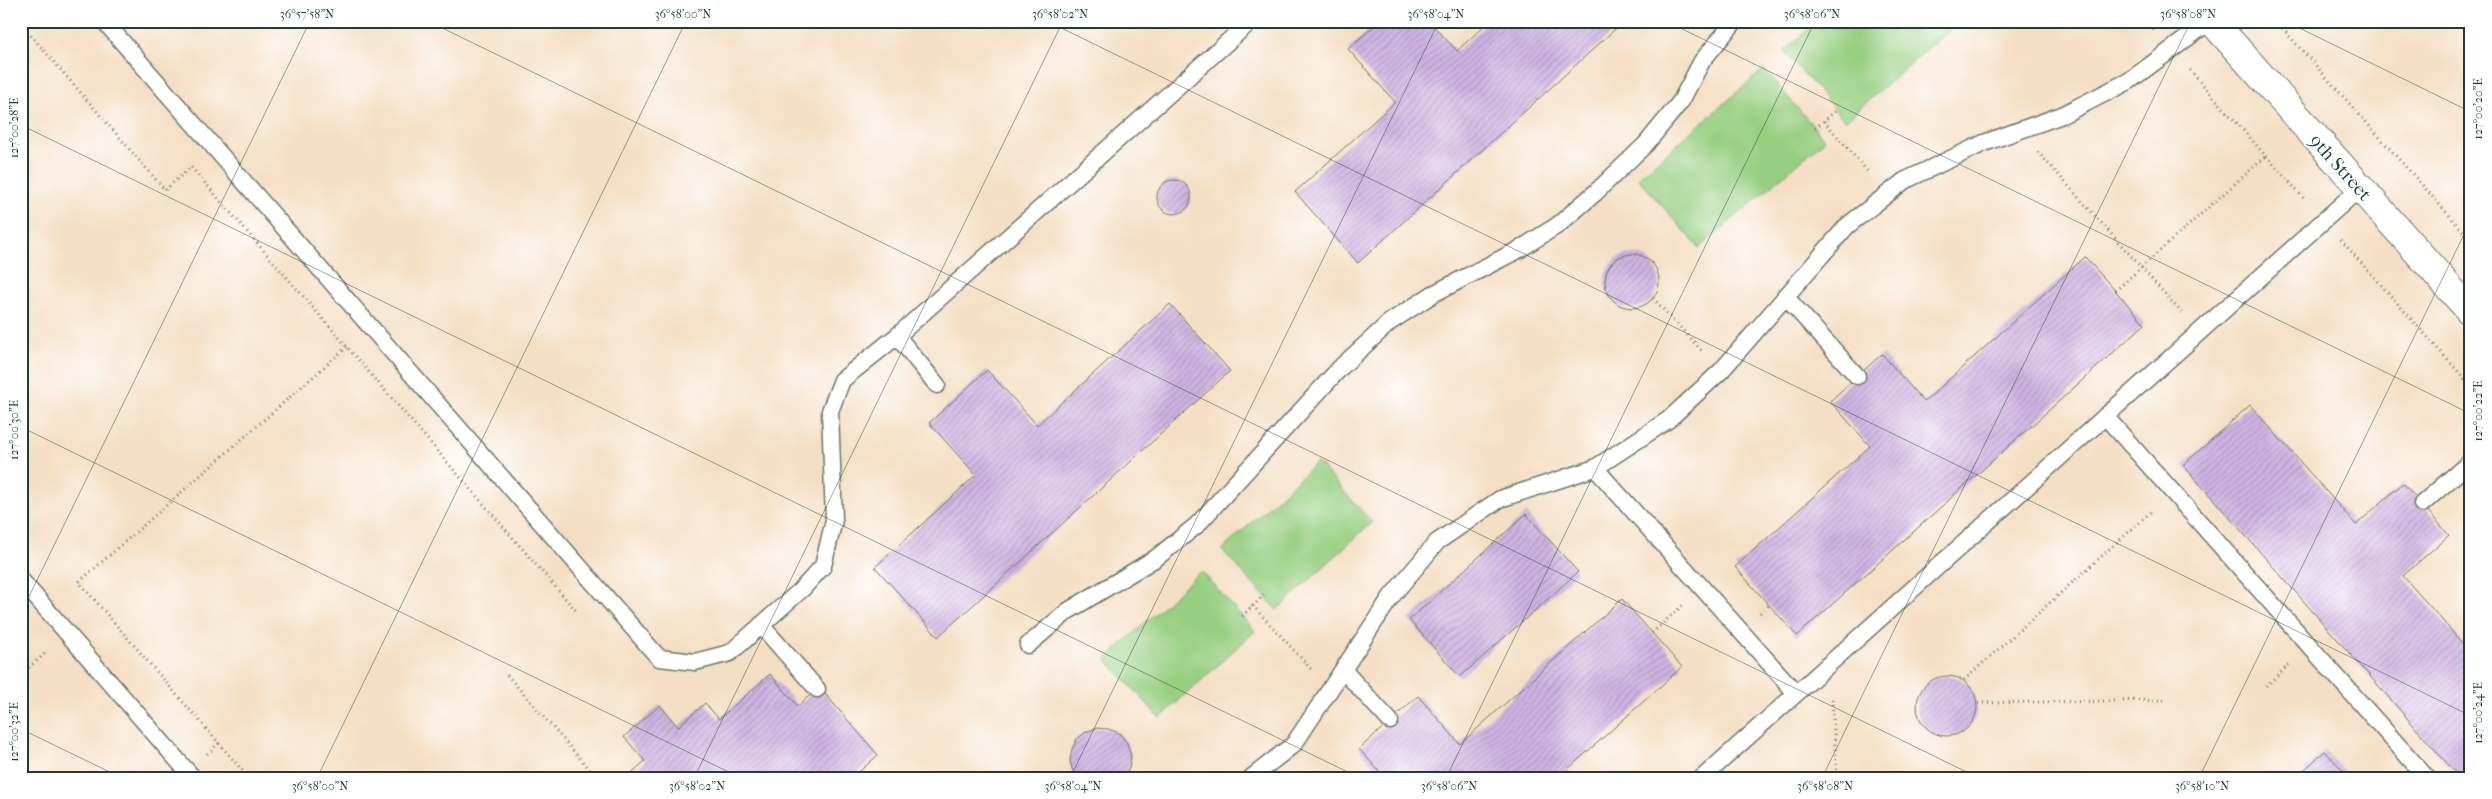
<svg xmlns="http://www.w3.org/2000/svg" width="2492" height="799" font-family="'IM FELL French Canon',serif">
<defs>
<pattern id="building-hatch" width="6" height="6" patternUnits="userSpaceOnUse" patternTransform="scale(1.25)"><rect width="6" height="6" fill="#d0b4e3"/><path d="M-1 1l2-2M0 6l6-6M5 7l2-2" fill="none" stroke="#a894b9"/></pattern>
</defs>
<rect width="100%" height="100%" fill="#fff"/>
<filter id="ink" filterUnits="userSpaceOnUse"><feTurbulence type="fractalNoise" baseFrequency=".02" numOctaves="2"/><feDisplacementMap in="SourceGraphic" scale="10" xChannelSelector="R" yChannelSelector="G"/><feConvolveMatrix kernelMatrix="1 2 1 2 8 2 1 2 1" color-interpolation-filters="sRGB"/></filter>
<filter id="wash" filterUnits="userSpaceOnUse"><feTurbulence type="fractalNoise" baseFrequency=".0096" numOctaves="4" result="noise"/><feDisplacementMap in="SourceGraphic" scale="20" xChannelSelector="R" yChannelSelector="G"/><feGaussianBlur stdDeviation="1.12" result="paint"/><feColorMatrix in="noise" values="0 0 0 0 0 0 0 0 0 0 0 0 0 0 0 0 0 1.4 0 .05"/><feComposite in="paint" operator="in"/></filter>
<g filter="url(#wash)">
<rect width="100%" height="100%" fill="#f5dfc4"/>
<path fill="#97cf81" stroke="#5b865a" d="M 1818,21 L 1960,21 L 1845,121 L 1784,51 Z
M 1764,69 L 1825,140 L 1699,248 L 1638,178 Z
M 1317,462 L 1372,522 L 1277,610 L 1222,550 Z
M 1201,571 L 1255,631 L 1160,718 L 1106,659 Z"/>
<g id="blocks">
<path fill="url(#building-hatch)" d="M 1379,21 L 1429,21 L 1457,51 L 1489,21 L 1624,21 L 1358,263 L 1295,192 L 1395,102 L 1348,49 Z
M1157 197a17 17 0 1 1 34 0a17 17 0 1 1-34 0Z
M1605 281a27 27 0 1 1 54 0a27 27 0 1 1-54 0Z
M 2085,257 L 2145,324 L 1797,636 L 1735,567 L 1870,446 L 1830,401 L 1882,354 L 1924,402 Z
M 1170,304 L 1230,371 L 938,637 L 875,567 L 976,475 L 929,423 L 987,370 L 1037,425 Z
M 2250,405 L 2356,525 L 2403,483 L 2449,535 L 2403,576 L 2471,653 L 2471,778 L 2460,778 L 2183,465 Z
M 1526,514 L 1578,572 L 1460,677 L 1409,620 Z
M 1622,599 L 1682,667 L 1558,778 L 1385,778 L 1359,749 L 1418,696 L 1460,744 Z
M 770,674 L 798,706 L 819,687 L 878,755 L 852,778 L 626,778 L 645,761 L 624,737 L 660,705 L 678,727 L 705,703 L 719,719 Z
M1917 706a30 30 0 1 1 60 0a30 30 0 1 1-60 0Z
M 1096,728 L 1108,729 L 1119,733 L 1127,743 L 1131,756 L 1129,768 L 1124,778 L 1078,778 L 1073,772 L 1070,761 L 1072,749 L 1077,739 L 1086,732 Z
M 2325,751 L 2350,778 L 2310,778 L 2304,770 Z"/>
</g>
</g>
<g filter="url(#ink)">
<use href="#blocks" fill-opacity="0" stroke="#6a7666" stroke-width="1"/>
<g fill="none" stroke-linecap="round" stroke-linejoin="round">
<g stroke="#6a7666" stroke-width="19">
<path id="service" d="M 104,21 L 659,658 L 695,662 L 730,653 L 802,589 L 823,566 L 834,520 L 830,411 L 842,380 L 897,336 L 1251,21
M 1785,296 L 1857,376
M 897,336 L 937,385
M 2105,416 L 2427,778
M 1595,468 L 1796,693
M 2422,504 L 2471,461
M 21,580 L 193,778
M 761,625 L 817,689
M 1028,645 L 1068,611 L 1156,558 L 1197,525 L 1340,368 L 1390,322 L 1433,294 L 1520,249 L 1558,225 L 1595,193 L 1646,144 L 1681,101 L 1702,61 L 1735,21
M 1344,671 L 1390,721
M 1251,778 L 1294,744 L 1391,597 L 1437,542 L 1500,499 L 1595,468 L 1668,420 L 1721,371 L 1847,226 L 1904,181 L 1984,143 L 2062,115 L 2129,81 L 2210,21
M 1702,778 L 2360,188"/>
</g>
<g stroke="#6a7666" stroke-width="30">
<path id="tertiary" d="M 2212,21 L 2471,312"/>
</g>
<path stroke="#6a7666" stroke-width="3" stroke-dasharray="1 4" stroke-linecap="butt" d="M 2147,21 L 2154,30
M 2276,21 L 2471,240
M 21,24 L 165,190 L 191,167 L 578,613
M 2190,70 L 2305,200
M 1824,121 L 1869,173
M 1815,128 L 1836,111
M 2038,152 L 2182,313
M 2341,240 L 2471,386
M 2115,291 L 2266,156
M 1653,298 L 1702,351
M 1264,595 L 1253,606 L 1312,670
M 1760,613 L 1769,605
M 1242,616 L 1253,606
M 1652,633 L 1683,605
M 21,674 L 47,652
M 507,675 L 597,778
M 1964,680 L 2153,510
M 2266,686 L 2290,664
M 1832,699 L 1837,778
M 1978,703 L 2164,700
M 207,754 L 219,743
M 249,778 L 79,582 L 347,347"/>
<use href="#service" stroke="#fff" stroke-width="16"/>
<use href="#tertiary" stroke="#fff" stroke-width="28"/>
</g>
</g>
<path fill="none" stroke="#1f3d34" stroke-width="1" stroke-opacity="0.45" d="M 428,21 L 1979,778M 1047,21 L 2471,716M 1666,21 L 2471,414M 2285,21 L 2471,112M 21,125 L 1360,778M 21,427 L 741,778M 21,613 L 310,21M 21,729 L 122,778M 317,778 L 686,21M 694,778 L 1063,21M 1070,778 L 1439,21M 1446,778 L 1815,21M 1822,778 L 2191,21M 2199,778 L 2471,220"/>
<g text-anchor="middle" stroke-width="4" stroke-linejoin="round" paint-order="stroke">
<g font-size="19" fill="#1f3d34" stroke="#fff">
<text transform="translate(2341 167) rotate(48)" y="7">9th Street</text>
</g>
</g>
<rect width="2492" height="799" fill="none" stroke="#fff" stroke-width="55"/>
<rect x="28" y="28" width="2436" height="744" fill="none" stroke="#1f3d34" stroke-width="2"/>
<g font-size="12" text-anchor="middle" fill="#1f3d34">
<text x="307" y="18">36°57'58"N</text>
<text x="683" y="18">36°58'00"N</text>
<text x="1060" y="18">36°58'02"N</text>
<text x="1436" y="18">36°58'04"N</text>
<text x="1812" y="18">36°58'06"N</text>
<text x="2188" y="18">36°58'08"N</text>
<text transform="translate(2478 109) rotate(-90)" y="4">127°00'20"E</text>
<text transform="translate(14 128) rotate(-90)" y="4">127°00'28"E</text>
<text transform="translate(2478 411) rotate(-90)" y="4">127°00'22"E</text>
<text transform="translate(14 430) rotate(-90)" y="4">127°00'30"E</text>
<text transform="translate(2478 713) rotate(-90)" y="4">127°00'24"E</text>
<text transform="translate(14 732) rotate(-90)" y="4">127°00'32"E</text>
<text x="320" y="790">36°58'00"N</text>
<text x="697" y="790">36°58'02"N</text>
<text x="1073" y="790">36°58'04"N</text>
<text x="1449" y="790">36°58'06"N</text>
<text x="1825" y="790">36°58'08"N</text>
<text x="2202" y="790">36°58'10"N</text>
</g>
</svg>
